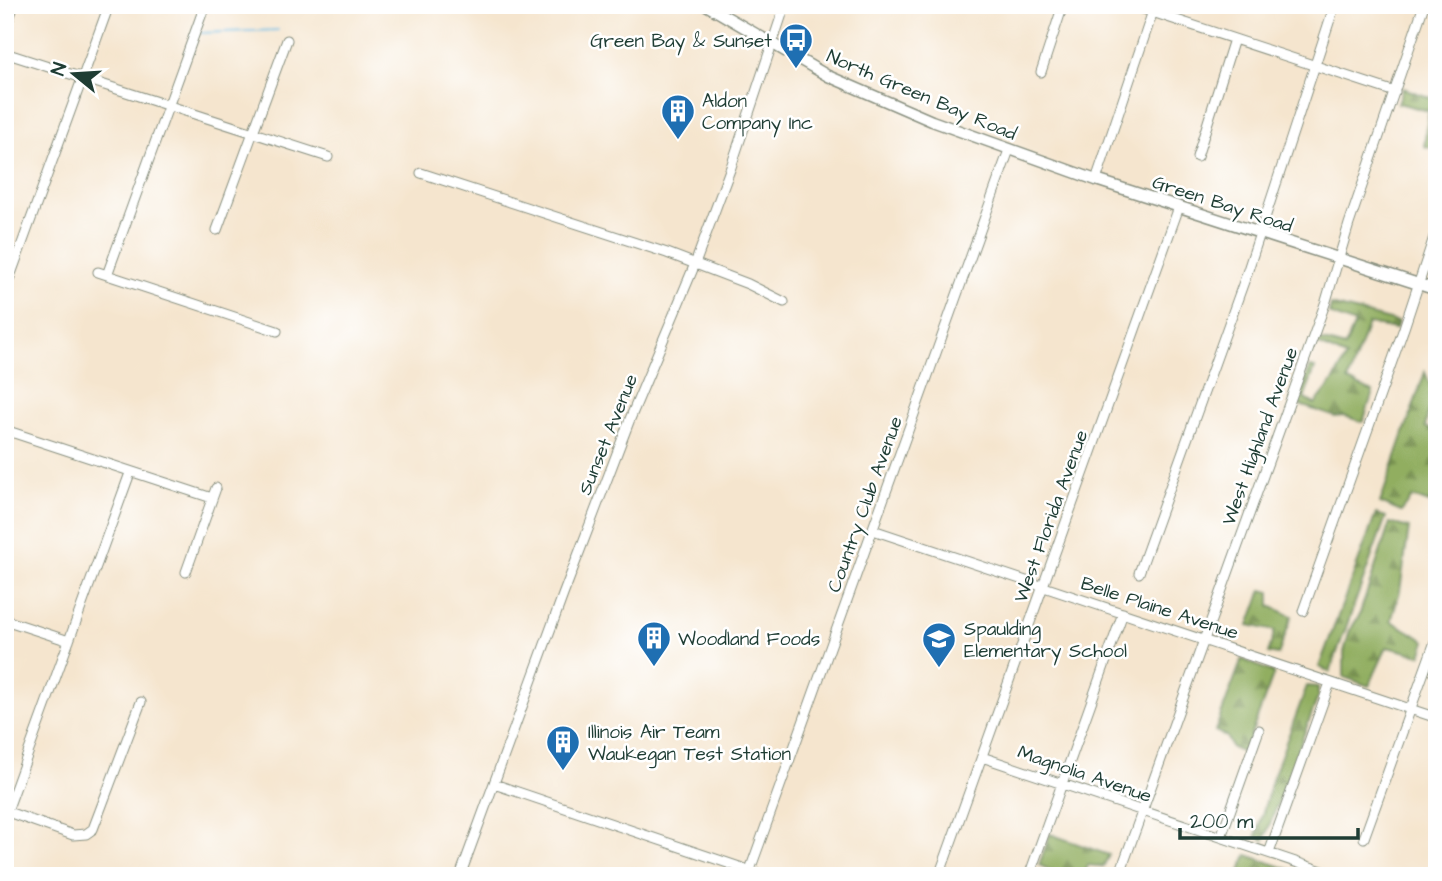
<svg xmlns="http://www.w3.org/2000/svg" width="1442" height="881" font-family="'Architects Daughter',sans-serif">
<defs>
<pattern id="forest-firs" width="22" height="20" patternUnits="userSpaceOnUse" patternTransform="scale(1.75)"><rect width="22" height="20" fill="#91ae60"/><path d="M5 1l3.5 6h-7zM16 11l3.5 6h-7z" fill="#768f50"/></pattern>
</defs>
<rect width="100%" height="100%" fill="#fff"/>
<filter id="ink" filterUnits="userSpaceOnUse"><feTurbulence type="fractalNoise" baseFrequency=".0143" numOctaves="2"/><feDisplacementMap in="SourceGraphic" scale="14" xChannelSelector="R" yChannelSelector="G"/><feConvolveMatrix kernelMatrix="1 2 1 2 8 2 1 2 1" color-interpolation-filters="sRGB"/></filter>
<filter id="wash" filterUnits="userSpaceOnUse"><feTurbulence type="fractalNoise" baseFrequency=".00686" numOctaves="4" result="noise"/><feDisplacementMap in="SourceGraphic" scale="28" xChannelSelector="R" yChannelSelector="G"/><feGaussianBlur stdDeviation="1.57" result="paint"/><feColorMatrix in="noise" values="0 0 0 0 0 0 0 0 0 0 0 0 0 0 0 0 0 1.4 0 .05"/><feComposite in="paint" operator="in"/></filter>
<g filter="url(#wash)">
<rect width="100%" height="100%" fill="#f5e5ce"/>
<path fill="url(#forest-firs)" stroke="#58764a" stroke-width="2" d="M 1403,88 L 1437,100 L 1437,149 L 1424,146 L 1429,111 L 1398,103 Z
M 1331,305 L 1398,322 L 1396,329 L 1368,324 L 1348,381 L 1373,392 L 1363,422 L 1344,416 L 1336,417 L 1297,404 L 1310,367 L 1315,368 L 1304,399 L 1315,404 L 1334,380 L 1346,357 L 1315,343 L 1316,339 L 1345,347 L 1355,324 L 1329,314 Z
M 1425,372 L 1433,392 L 1425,427 L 1437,432 L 1437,506 L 1413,497 L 1401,512 L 1380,503 Z
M 1376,514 L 1386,517 L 1330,672 L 1319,667 Z
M 1390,523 L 1409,528 L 1400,591 L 1391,621 L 1426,641 L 1421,655 L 1387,647 L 1369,686 L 1344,677 L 1344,652 L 1350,630 L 1359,616 Z
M 1262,590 L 1270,592 L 1270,606 L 1292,616 L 1278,655 L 1268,653 L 1275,631 L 1249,625 Z
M 1242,659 L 1274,673 L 1244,753 L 1232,748 L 1226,736 L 1215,731 Z
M 1307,686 L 1318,687 L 1318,697 L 1264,840 L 1256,836 L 1273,777 Z
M 1050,834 L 1109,855 L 1103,867 L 1088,865 L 1084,876 L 1063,876 L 1039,865 Z
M 1247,855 L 1309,876 L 1238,876 Z"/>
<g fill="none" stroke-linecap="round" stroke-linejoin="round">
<path stroke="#65bae1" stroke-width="2" d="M 200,33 L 278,30"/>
</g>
</g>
<g filter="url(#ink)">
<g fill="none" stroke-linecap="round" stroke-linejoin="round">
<g stroke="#8a9181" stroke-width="11">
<path id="minor" d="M 1131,5 L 1395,92
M 5,29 L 14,5
M 5,53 L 328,157
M 1041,72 L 1063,5
M 1197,157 L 1234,39
M 421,173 L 667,253 L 748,284 L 784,302
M 1096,180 L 1155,5
M 217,230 L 287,40
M 98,272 L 277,331
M 107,275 L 205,5
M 7,285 L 109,5
M 5,430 L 212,498
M 873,530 L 1437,718
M 186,572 L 216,488
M 1139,573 L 1246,276 L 1334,7
M 1303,611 L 1404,328 L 1437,228
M 5,620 L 69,641
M 982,757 L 1337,876
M 494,784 L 766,876
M 5,811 L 73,835 L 86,834 L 93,829 L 141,702
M 7,811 L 130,473
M 1221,837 L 1259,730
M 1364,838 L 1437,636
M 1269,853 L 1330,683
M 750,870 L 1009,150
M 460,876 L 563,595 L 630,419 L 695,264 L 731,167 L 785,5
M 939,876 L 1179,207
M 1029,876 L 1123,613
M 1119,876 L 1326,301 L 1349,224 L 1424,5"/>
</g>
<g stroke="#8a9181" stroke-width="13">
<path id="major" d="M 706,5 L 828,76 L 932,121 L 1096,180 L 1437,290"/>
</g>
<use href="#minor" stroke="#fff" stroke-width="9"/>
<use href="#major" stroke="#fff" stroke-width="10"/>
</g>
</g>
<defs>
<g id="bus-pin" transform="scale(1.75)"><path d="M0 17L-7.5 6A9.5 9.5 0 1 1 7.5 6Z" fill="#1f6fb2" stroke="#fff"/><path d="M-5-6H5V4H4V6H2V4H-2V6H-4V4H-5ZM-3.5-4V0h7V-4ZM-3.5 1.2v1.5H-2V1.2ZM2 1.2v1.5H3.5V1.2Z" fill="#fff"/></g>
<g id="building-pin" transform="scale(1.75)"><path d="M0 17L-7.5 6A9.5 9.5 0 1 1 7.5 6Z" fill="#1f6fb2" stroke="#fff"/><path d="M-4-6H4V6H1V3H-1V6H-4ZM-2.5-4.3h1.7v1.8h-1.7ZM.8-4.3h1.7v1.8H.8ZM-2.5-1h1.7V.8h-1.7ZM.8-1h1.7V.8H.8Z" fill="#fff"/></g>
<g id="school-pin" transform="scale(1.75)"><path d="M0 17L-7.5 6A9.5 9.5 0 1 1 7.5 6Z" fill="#1f6fb2" stroke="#fff"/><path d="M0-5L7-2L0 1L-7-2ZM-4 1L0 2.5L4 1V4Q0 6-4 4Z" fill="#fff"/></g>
</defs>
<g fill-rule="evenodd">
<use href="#bus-pin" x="796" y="40"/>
<use href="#building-pin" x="678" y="111"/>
<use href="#building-pin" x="654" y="638"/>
<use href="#school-pin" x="939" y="639"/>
<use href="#building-pin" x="563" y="742"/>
</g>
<g text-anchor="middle" stroke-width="5" stroke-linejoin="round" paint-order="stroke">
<g font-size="19" fill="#1f3d34" stroke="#fff" text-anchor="start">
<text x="772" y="47" text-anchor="end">Green Bay &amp; Sunset</text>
<text x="702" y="107">Aldon<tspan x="702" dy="22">Company Inc</tspan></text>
<text x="964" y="635">Spaulding<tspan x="964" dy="22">Elementary School</tspan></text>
<text x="678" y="645">Woodland Foods</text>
<text x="588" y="738">Illinois Air Team<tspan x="588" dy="22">Waukegan Test Station</tspan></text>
</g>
<g font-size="19" fill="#1f3d34" stroke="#fff">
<text transform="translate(922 94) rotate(23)" y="7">North Green Bay Road</text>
<text transform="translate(1223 203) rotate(18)" y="7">Green Bay Road</text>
<text transform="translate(607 434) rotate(-68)" y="7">Sunset Avenue</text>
<text transform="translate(1259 436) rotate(-70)" y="7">West Highland Avenue</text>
<text transform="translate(864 504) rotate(-70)" y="7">Country Club Avenue</text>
<text transform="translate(1050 516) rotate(-70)" y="7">West Florida Avenue</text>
<text transform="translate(1160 607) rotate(18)" y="7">Belle Plaine Avenue</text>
<text transform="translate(1085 773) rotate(19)" y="7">Magnolia Avenue</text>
</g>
</g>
<rect width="1442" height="881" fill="none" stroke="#fff" stroke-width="28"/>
<g transform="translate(74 74) rotate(288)" stroke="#ffffff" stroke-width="5" paint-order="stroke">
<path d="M0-5L12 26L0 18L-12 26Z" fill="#1f3d34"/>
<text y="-10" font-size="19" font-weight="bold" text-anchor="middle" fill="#1f3d34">N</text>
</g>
<path d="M1180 828v10h178v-10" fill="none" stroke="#1f3d34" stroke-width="3.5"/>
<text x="1190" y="828" font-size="21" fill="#1f3d34" stroke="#ffffff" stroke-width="5" paint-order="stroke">200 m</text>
</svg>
